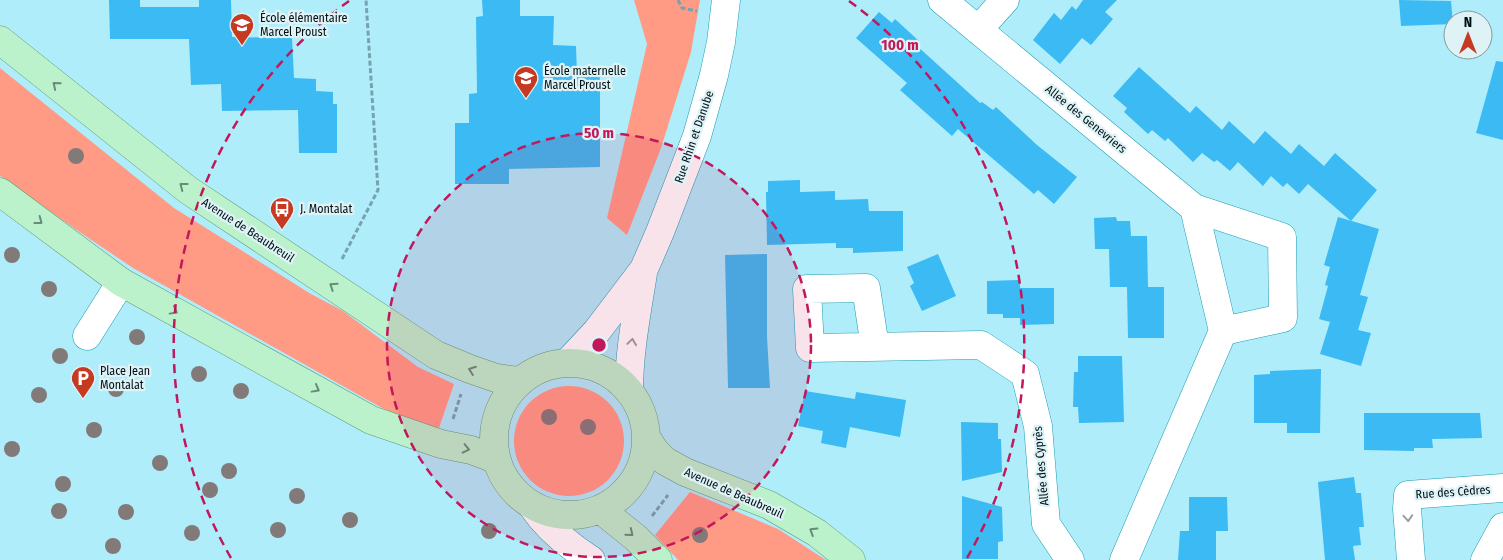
<svg xmlns="http://www.w3.org/2000/svg" width="1503" height="560" font-family="'Fira Sans Condensed',sans-serif">
<rect width="100%" height="100%" fill="#b0edfb"/>
<path fill="#ff9a85" d="M 634,0 L 700,0 L 691,52 L 661,148 L 627,235 L 607,218 L 647,44 Z
M 0,68 L 174,208 L 311,294 L 343,311 L 418,367 L 454,384 L 439,428 L 420,424 L 382,408 L 133,268 L 81,233 L 0,176 Z
M514 441a55 55 0 1 1 110 0a55 55 0 1 1-110 0Z
M 690,492 L 778,529 L 826,560 L 678,560 L 655,535 Z"/>
<path fill="#3bbaf3" d="M 109,0 L 140,0 L 140,7 L 199,7 L 199,0 L 231,0 L 232,37 L 292,38 L 294,78 L 316,79 L 316,91 L 333,92 L 333,104 L 337,104 L 337,153 L 299,153 L 298,110 L 222,111 L 221,84 L 191,85 L 189,39 L 110,39 Z
M 482,0 L 520,0 L 520,16 L 554,16 L 553,45 L 576,46 L 577,76 L 600,76 L 600,167 L 509,169 L 509,184 L 455,184 L 455,123 L 469,123 L 469,94 L 477,93 L 476,17 L 483,16 Z
M 1083,0 L 1117,0 L 1105,12 L 1113,19 L 1091,45 L 1082,38 L 1060,64 L 1033,40 L 1054,13 L 1061,20 L 1072,6 L 1076,10 Z
M 1399,0 L 1451,1 L 1453,24 L 1401,26 Z
M 879,12 L 892,23 L 895,19 L 919,41 L 916,45 L 980,103 L 982,102 L 993,110 L 996,107 L 1037,145 L 1077,177 L 1054,204 L 1038,190 L 1034,194 L 958,129 L 952,136 L 900,90 L 907,83 L 856,38 Z
M 1496,61 L 1503,62 L 1503,140 L 1476,133 Z
M 1139,67 L 1190,113 L 1196,106 L 1222,130 L 1229,121 L 1254,144 L 1265,131 L 1291,154 L 1299,144 L 1324,166 L 1335,153 L 1377,190 L 1351,221 L 1308,184 L 1299,194 L 1287,183 L 1283,187 L 1271,176 L 1263,186 L 1238,162 L 1230,171 L 1217,160 L 1214,162 L 1202,153 L 1193,162 L 1168,138 L 1165,141 L 1152,130 L 1148,134 L 1124,112 L 1127,108 L 1113,96 Z
M 800,180 L 800,192 L 835,191 L 835,200 L 868,199 L 869,211 L 903,211 L 903,251 L 853,253 L 853,248 L 836,248 L 836,243 L 767,245 L 766,192 L 768,192 L 768,181 Z
M 1116,217 L 1117,221 L 1130,221 L 1131,236 L 1147,236 L 1148,287 L 1164,287 L 1164,338 L 1128,338 L 1127,287 L 1110,287 L 1109,249 L 1095,249 L 1094,218 Z
M 1338,217 L 1379,229 L 1360,295 L 1368,297 L 1358,330 L 1371,333 L 1361,366 L 1320,354 L 1330,322 L 1319,319 L 1328,286 L 1325,285 L 1330,267 L 1324,265 Z
M 767,254 L 767,337 L 770,388 L 728,388 L 725,255 Z
M 938,254 L 956,296 L 922,311 L 910,286 L 914,283 L 907,267 Z
M 1020,280 L 1020,288 L 1054,288 L 1054,324 L 1020,325 L 1020,318 L 1003,318 L 1003,314 L 987,314 L 987,281 Z
M 1078,356 L 1122,356 L 1124,422 L 1079,423 L 1078,407 L 1073,407 L 1074,372 L 1078,372 Z
M 1321,369 L 1320,433 L 1287,433 L 1287,423 L 1254,423 L 1254,375 L 1270,374 L 1270,371 Z
M 805,391 L 855,399 L 856,392 L 906,400 L 900,437 L 850,427 L 846,448 L 821,443 L 823,431 L 798,426 Z
M 1364,413 L 1480,413 L 1482,438 L 1432,439 L 1433,448 L 1414,448 L 1414,451 L 1364,450 Z
M 961,422 L 998,423 L 998,439 L 1001,439 L 1002,472 L 962,481 Z
M 1354,477 L 1356,493 L 1361,493 L 1364,527 L 1359,527 L 1361,545 L 1353,546 L 1355,560 L 1325,560 L 1318,482 Z
M 962,496 L 1002,507 L 1003,541 L 998,542 L 998,559 L 962,559 Z
M 1189,497 L 1227,497 L 1228,531 L 1216,531 L 1216,560 L 1178,560 L 1180,531 L 1189,531 Z"/>
<g fill="none" stroke-linecap="round" stroke-linejoin="round">
<g stroke="#1b9db2" stroke-width="29">
<path id="minor" d="M 942,0 L 1194,208 L 1223,331 L 1124,560
M 978,30 L 1005,0
M 1194,208 L 1282,237 L 1283,318 L 1223,331
M 87,336 L 121,282
M 875,347 L 866,288 L 807,289 L 810,348 L 981,345 L 1025,374 L 1038,426 L 1046,524 L 1070,560
M 568,362 L 597,331 L 644,269 L 660,232 L 697,136 L 714,75 L 721,42 L 726,0
M 629,391 C 629,351 637,312 643,273
M 533,507 C 548,529 568,545 591,560
M 1411,560 L 1407,509 L 1408,495 L 1503,488
M 1485,560 L 1503,527"/>
</g>
<g stroke="#5c9c75" stroke-width="29">
<path id="major" d="M 0,40 L 188,190 L 436,355 L 470,369 L 496,378 L 519,381
M 0,192 L 121,282 L 371,420 L 441,444 L 471,450 L 495,459
M494 439a76 76 0 1 1 152 0a76 76 0 1 1-152 0Z
M 646,437 L 655,451 L 665,461 L 685,472 L 769,505 L 817,533 L 851,560
M 600,509 L 636,538 L 658,560"/>
</g>
<path stroke="#75a3ae" stroke-width="3" stroke-dasharray="5 2.5" stroke-linecap="butt" d="M 678,0 L 682,8 L 697,11
M 342,259 L 378,190 L 366,0
M 453,419 L 461,394
M 652,516 L 668,495"/>
<use href="#minor" stroke="#fff" stroke-width="28"/>
<use href="#major" stroke="#bbf1cb" stroke-width="28"/>
</g>
<g fill="#827979">
<circle cx="76" cy="156" r="8"/>
<circle cx="12" cy="255" r="8"/>
<circle cx="49" cy="289" r="8"/>
<circle cx="137" cy="337" r="8"/>
<circle cx="60" cy="356" r="8"/>
<circle cx="199" cy="374" r="8"/>
<circle cx="116" cy="389" r="8"/>
<circle cx="241" cy="391" r="8"/>
<circle cx="39" cy="395" r="8"/>
<circle cx="549" cy="417" r="8"/>
<circle cx="588" cy="427" r="8"/>
<circle cx="94" cy="430" r="8"/>
<circle cx="12" cy="449" r="8"/>
<circle cx="160" cy="463" r="8"/>
<circle cx="229" cy="471" r="8"/>
<circle cx="63" cy="484" r="8"/>
<circle cx="210" cy="490" r="8"/>
<circle cx="297" cy="496" r="8"/>
<circle cx="59" cy="511" r="8"/>
<circle cx="126" cy="512" r="8"/>
<circle cx="350" cy="520" r="8"/>
<circle cx="278" cy="530" r="8"/>
<circle cx="489" cy="531" r="8"/>
<circle cx="192" cy="533" r="8"/>
<circle cx="700" cy="535" r="8"/>
<circle cx="113" cy="546" r="8"/>
</g>
<defs><path id="oneway-chevron" d="M-2-3.5L2.5 0L-2 3.5" fill="none" stroke-width="1.6" stroke-linecap="round" stroke-linejoin="round" transform="scale(1.25)"/></defs>
<g stroke="#678c79">
<use href="#oneway-chevron" transform="translate(56 85) rotate(-141)"/>
<use href="#oneway-chevron" transform="translate(183 186) rotate(-142)"/>
<use href="#oneway-chevron" transform="translate(39 221) rotate(37)"/>
<use href="#oneway-chevron" transform="translate(333 286) rotate(-146)"/>
<use href="#oneway-chevron" transform="translate(174 311) rotate(29)"/>
<use href="#oneway-chevron" transform="translate(472 370) rotate(-160)"/>
<use href="#oneway-chevron" transform="translate(316 389) rotate(29)"/>
<use href="#oneway-chevron" transform="translate(466 449) rotate(13)"/>
<use href="#oneway-chevron" transform="translate(813 531) rotate(-148)"/>
<use href="#oneway-chevron" transform="translate(630 533) rotate(39)"/>
</g>
<g stroke="#999fa1">
<use href="#oneway-chevron" transform="translate(632 342) rotate(-82)"/>
<use href="#oneway-chevron" transform="translate(1408 518) rotate(86)"/>
</g>
<circle cx="599" cy="345" r="212" fill="#c2185b" fill-opacity=".12"/>
<g fill="none" stroke="#c2185b" stroke-width="2.5" stroke-dasharray="9 6">
<circle cx="599" cy="345" r="212"/>
<path d="M231 558A425 425 0 0 1 349 1M849 1A425 425 0 0 1 967 558"/>
</g>
<defs>
<g id="school-pin" transform="scale(1.25)"><path d="M0 17L-7.5 6A9.5 9.5 0 1 1 7.5 6Z" fill="#c53a20" stroke="#dff3f7"/><path d="M0-5L7-2L0 1L-7-2ZM-4 1L0 2.5L4 1V4Q0 6-4 4Z" fill="#fff"/></g>
<g id="bus-pin" transform="scale(1.25)"><path d="M0 17L-7.5 6A9.5 9.5 0 1 1 7.5 6Z" fill="#c53a20" stroke="#dff3f7"/><path d="M-5-6H5V4H4V6H2V4H-2V6H-4V4H-5ZM-3.5-4V0h7V-4ZM-3.5 1.2v1.5H-2V1.2ZM2 1.2v1.5H3.5V1.2Z" fill="#fff"/></g>
<g id="parking-pin" transform="scale(1.25)"><path d="M0 17L-7.5 6A9.5 9.5 0 1 1 7.5 6Z" fill="#c53a20" stroke="#dff3f7"/><path d="M-3.5-5.5H1a3.5 3.5 0 0 1 0 7H-1V5.5H-3.5ZM-1-3.4V-.6H.8a1.4 1.4 0 0 0 0-2.8Z" fill="#fff"/></g>
</defs>
<g fill-rule="evenodd">
<use href="#school-pin" x="242" y="25"/>
<use href="#school-pin" x="526" y="78"/>
<use href="#bus-pin" x="282" y="209"/>
<use href="#parking-pin" x="83" y="378"/>
</g>
<g text-anchor="middle" stroke-width="4.5" stroke-linejoin="round" paint-order="stroke">
<g font-size="12" fill="#001015" stroke="#dff3f7" text-anchor="start">
<text x="260" y="22">École élémentaire<tspan x="260" dy="14">Marcel Proust</tspan></text>
<text x="544" y="75">École maternelle<tspan x="544" dy="14">Marcel Proust</tspan></text>
<text x="300" y="213">J. Montalat</text>
<text x="100" y="375">Place Jean<tspan x="100" dy="14">Montalat</tspan></text>
</g>
<g font-size="12" fill="#001015" stroke="#dff3f7">
<text transform="translate(1086 119) rotate(39)" y="4">Allée des Genevriers</text>
<text transform="translate(694 137) rotate(-71)" y="4">Rue Rhin et Danube</text>
<text transform="translate(248 230) rotate(33)" y="4">Avenue de Beaubreuil</text>
<text transform="translate(1041 466) rotate(-95)" y="4">Allée des Cyprès</text>
<text transform="translate(1453 492) rotate(-4)" y="4">Rue des Cèdres</text>
<text transform="translate(734 493) rotate(24)" y="4">Avenue de Beaubreuil</text>
</g>
</g>
<circle cx="599" cy="345" r="8" fill="#c2185b" stroke="#dff3f7" stroke-width="2.5"/>
<g font-size="15" text-anchor="middle" font-weight="bold" fill="#c2185b" stroke="#dff3f7" stroke-width="4.5" stroke-linejoin="round" paint-order="stroke">
<text x="900" y="50">100 m</text>
<text x="599" y="138">50 m</text>
</g>
<g transform="translate(1468 35)"><circle r="24" fill="#dff3f7" stroke="#86989d"/>
<path d="M0-4L9 19L0 12L-9 19Z" fill="#c53a20"/>
<text y="-8" font-size="14" font-weight="bold" text-anchor="middle" fill="#001015">N</text>
</g>
</svg>
